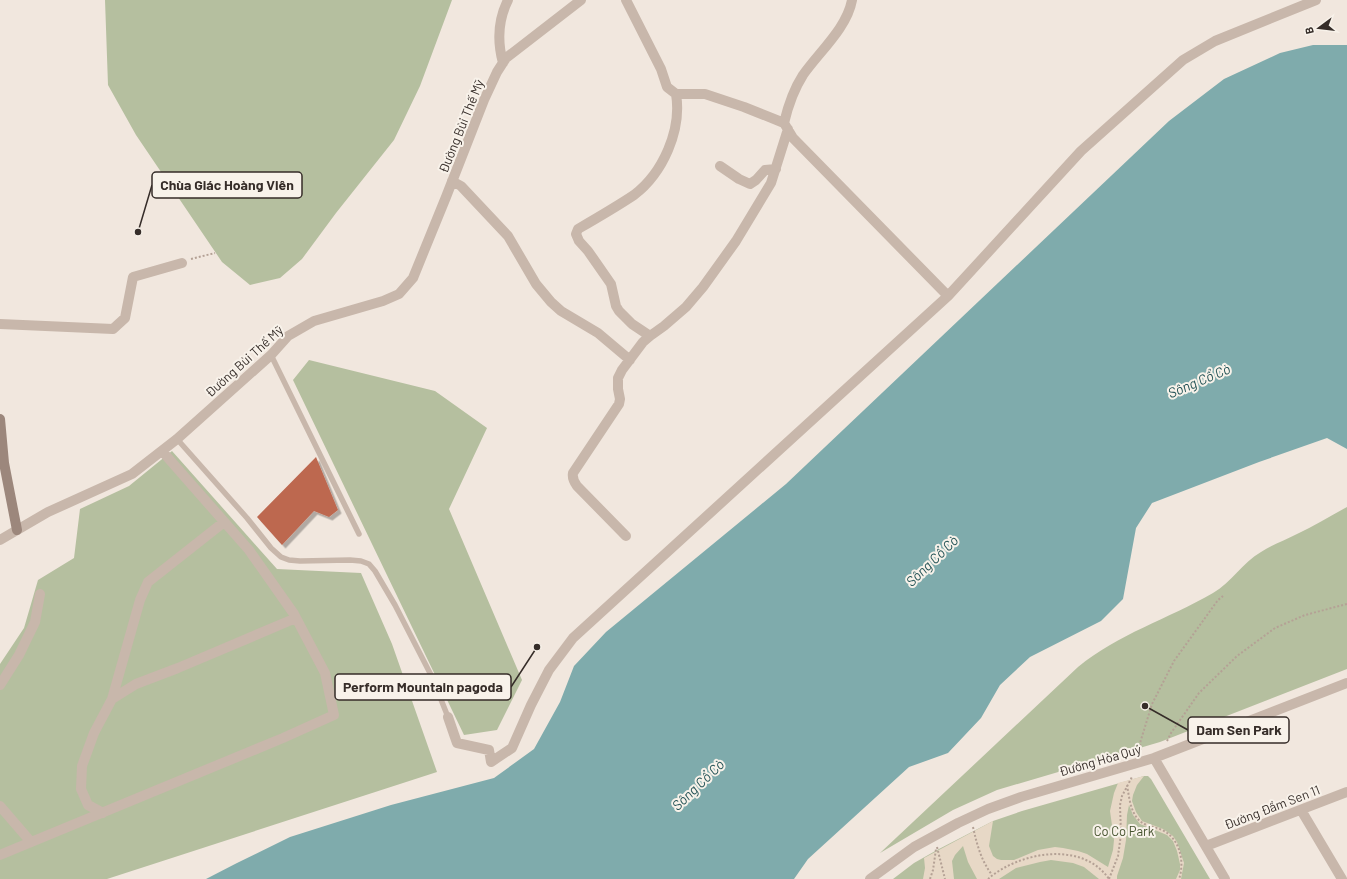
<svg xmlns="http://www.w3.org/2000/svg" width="1347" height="879" font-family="Barlow,sans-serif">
<defs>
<filter id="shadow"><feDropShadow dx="3.5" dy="3.5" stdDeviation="0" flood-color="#0004"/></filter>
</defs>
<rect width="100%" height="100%" fill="#f1e7de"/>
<path fill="#b5bf9f" d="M 105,0 L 452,0 L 420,86 L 394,140 L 336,213 L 302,259 L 280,278 L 250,285 L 222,262 L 136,135 L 108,85 Z
M 309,360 L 435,391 L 487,428 L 449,509 L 522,680 L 497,730 L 464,735 L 293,380 Z
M 172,451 L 277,569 L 361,573 L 392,644 L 437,772 L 107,879 L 0,879 L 0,664 L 24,628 L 38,580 L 74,558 L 80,509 L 129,486 Z
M 1347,507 L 1347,669 L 1160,742 L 997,790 L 953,810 L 880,853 L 1078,667 C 1118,634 1168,619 1213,593 C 1231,583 1243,562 1261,552 C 1272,545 1285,540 1297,534 C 1314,526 1330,516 1347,507 Z
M 1144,776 L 1148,776 L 1151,779 L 1210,879 L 893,879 L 914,863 L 937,850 L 993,821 L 1022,811 Z"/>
<path fill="#e7d8c6" d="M 1144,776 L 1137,785 L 1133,795 L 1132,801 L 1136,812 L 1142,821 L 1163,829 L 1173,836 L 1177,842 L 1184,863 L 1181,879 L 1176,879 L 1180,870 L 1180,864 L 1177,851 L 1173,841 L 1167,835 L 1140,824 L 1133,815 L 1129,805 L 1127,815 L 1126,840 L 1123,858 L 1117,876 L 1117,879 L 1099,879 L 1084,867 L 1073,863 L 1051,860 L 1040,862 L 1016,868 L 999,879 L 977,879 L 968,862 L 963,846 L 955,855 L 952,861 L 954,879 L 923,879 L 925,868 L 924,858 L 993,821 L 989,846 L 993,856 L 997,859 L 1001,860 L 1014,860 L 1038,850 L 1055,847 L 1063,848 L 1078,851 L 1087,854 L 1108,867 L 1113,850 L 1114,840 L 1110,811 L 1114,793 L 1118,783 Z"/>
<path fill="#7fabac" d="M 1313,45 L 1347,45 L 1347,449 L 1327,438 L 1259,462 L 1152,503 L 1136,528 L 1123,599 L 1101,621 L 1030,657 L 1000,685 L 981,718 L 948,753 L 909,767 L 808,859 L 794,879 L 206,879 L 237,863 L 290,837 L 391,805 L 494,778 L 534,749 L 560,702 L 574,666 L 606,632 L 786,484 L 1169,121 L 1224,79 L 1280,53 Z"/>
<path fill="#bd6850" filter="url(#shadow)" d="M 316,457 L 338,510 L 329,517 L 314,511 L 282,545 L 257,517 Z"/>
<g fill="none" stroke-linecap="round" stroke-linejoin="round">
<path stroke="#b4a195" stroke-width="2" stroke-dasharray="2 2" stroke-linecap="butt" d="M 191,259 L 215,253
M 1167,741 L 1171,733 L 1199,693 L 1237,656 L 1275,628 L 1305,615 L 1347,604
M 1141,750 L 1140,743 L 1152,704 L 1174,661 L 1218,600 L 1223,596
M 1127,785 C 1129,796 1130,809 1137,818 C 1143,826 1153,826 1162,830 C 1180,838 1185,862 1179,879
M 973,827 C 977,845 981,860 992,875
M 937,847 L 945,879
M 930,879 L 933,870 L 936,849
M 988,879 C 1019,852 1082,840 1109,879
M 1109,879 L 1118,856 L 1121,834 L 1120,805 L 1122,796 L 1132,777"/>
<path stroke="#c8b7ab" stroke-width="5.5" d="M 271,355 L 359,534
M 177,439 L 247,518 L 271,548 L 281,557 L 289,560 L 300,561 L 350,560 L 361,561 L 369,564 L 375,571 L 395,605 L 432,677 L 448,717"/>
<path stroke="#c8b7ab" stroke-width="10" d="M 626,0 L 661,69 L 667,87 L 676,94 L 705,94 L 744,107 L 784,123 L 793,138 L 948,296
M 503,63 C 497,41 498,20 508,0
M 784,123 C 788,106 794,89 803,75 C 819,52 847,28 852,0
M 720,166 L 739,179 L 750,184 L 756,180 L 765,170 L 776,169
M 452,181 L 461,186 L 508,236 L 536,284 L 551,302 L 561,311 L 598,333 L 630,360
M 0,324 L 113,329 L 125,318 L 133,277 L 182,263
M 650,336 L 632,324 L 619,311 L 616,306 L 611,284 L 588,251 L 579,241 L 576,234 L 578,229 C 597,218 616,207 634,195 C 663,173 682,130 676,94
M 626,536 L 577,486 C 574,482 572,478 573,473 L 619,404 L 620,399 L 618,389 L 618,378 L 622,370 L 643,342 L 650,336 L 664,326 L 686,307 L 703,287 L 736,241 L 771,183 L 788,129
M 0,540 L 48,512 L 132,474 L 177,439 L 271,355 L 288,336 L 314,321 L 383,301 L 399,294 L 413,278 L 446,197 L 484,100 L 497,72 L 506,58 L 581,0
M 0,685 L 19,655 L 35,622 L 40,594
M 112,699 L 140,600 L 148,582 L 224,522
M 448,717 L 457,743 L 489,750 L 491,762 L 512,748 L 531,705 L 549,670 L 573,638 L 948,296 L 1081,151 L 1183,60 L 1215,41 L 1316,0
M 1154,758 L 1225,879
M 0,806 L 31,842
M 1301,810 L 1342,879
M 103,813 L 88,805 L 81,789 L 82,766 L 94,733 L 112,699 L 136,684 L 178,668 L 296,618
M 1206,846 L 1347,792
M 0,855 L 283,738 L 334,715 L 325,673 L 294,614 L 249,550 L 162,451
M 870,879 L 914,847 L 958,823 L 988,809 L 1021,797 L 1154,758 L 1347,683"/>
<path stroke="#9c877c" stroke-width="10" d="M 0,419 L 4,463 L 17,530"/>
</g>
<g text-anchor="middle" stroke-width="4" stroke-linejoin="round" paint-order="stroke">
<g font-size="13" fill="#362d29" stroke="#f8f2ea">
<text transform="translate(461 126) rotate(-68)" y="5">Đường Bùi Thế Mỹ</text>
<text transform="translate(244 361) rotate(-42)" y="5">Đường Bùi Thế Mỹ</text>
<text transform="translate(1100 760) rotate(-16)" y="5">Đường Hòa Quý</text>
<text transform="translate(1272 807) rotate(-21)" y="5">Đường Đầm Sen 11</text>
</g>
<g font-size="13" fill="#46532f" stroke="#f8f2ea">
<text x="1124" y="836">Co Co Park</text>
</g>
<g font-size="14" font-style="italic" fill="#225255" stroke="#f8f2ea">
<text transform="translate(1199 381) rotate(-23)" y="5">Sông Cổ Cò</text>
<text transform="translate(932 561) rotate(-44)" y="5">Sông Cổ Cò</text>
<text transform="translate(698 785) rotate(-44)" y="5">Sông Cổ Cò</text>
</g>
</g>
<path fill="none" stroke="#362d29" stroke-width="1.5" d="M138 232L152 185M537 647L511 687M1145 706L1188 730"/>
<g fill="#362d29" stroke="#f8f2ea" stroke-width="1.5">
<circle cx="138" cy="232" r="4"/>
<circle cx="537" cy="647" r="4"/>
<circle cx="1145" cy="706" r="4"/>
</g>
<g fill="#f8f2ea" stroke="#362d29" stroke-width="1.5">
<rect x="152" y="172" width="150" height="26" rx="4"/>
<rect x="335" y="674" width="176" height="26" rx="4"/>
<rect x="1188" y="717" width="101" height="26" rx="4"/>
</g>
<g font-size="14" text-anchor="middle" font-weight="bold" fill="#362d29">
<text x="227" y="190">Chùa Giác Hoàng Viên</text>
<text x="423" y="692">Perform Mountain pagoda</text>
<text x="1239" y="735">Dam Sen Park</text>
</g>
<g transform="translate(1319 28) rotate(255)" stroke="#f8f2ea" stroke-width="3" paint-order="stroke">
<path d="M0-3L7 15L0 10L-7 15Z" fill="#362d29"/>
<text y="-6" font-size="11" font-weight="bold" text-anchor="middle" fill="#362d29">B</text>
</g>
</svg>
